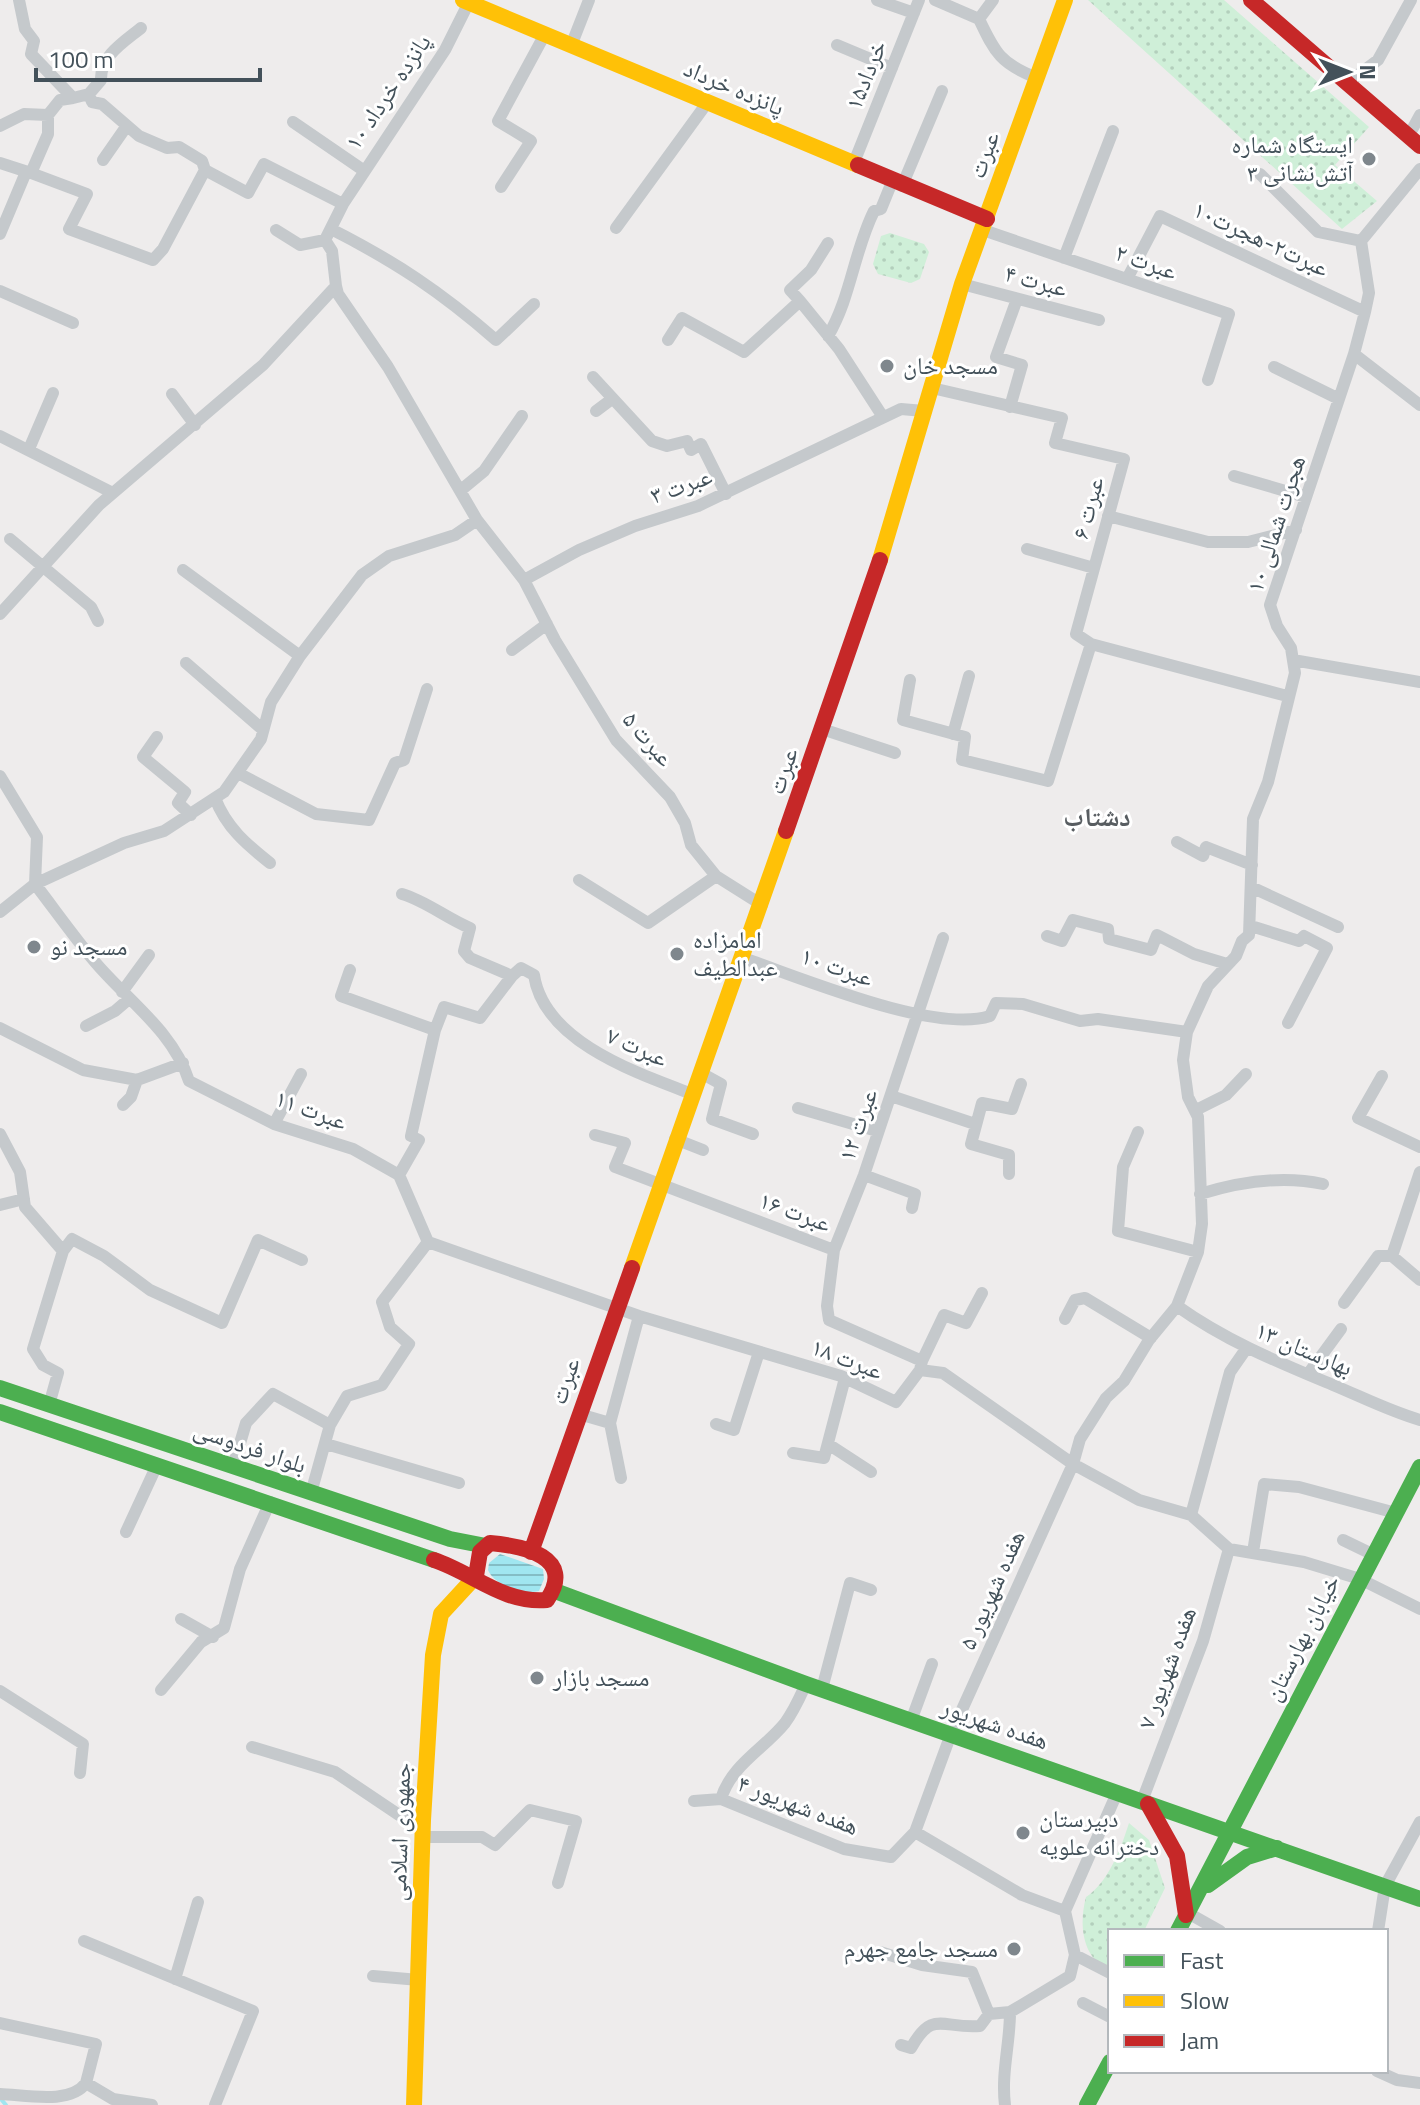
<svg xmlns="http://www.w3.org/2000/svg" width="1420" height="2105" font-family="'Titillium Web','Noto Naskh Arabic',sans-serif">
<defs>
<pattern id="park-dots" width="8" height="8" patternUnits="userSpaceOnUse" patternTransform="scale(2)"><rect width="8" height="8" fill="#cfefd8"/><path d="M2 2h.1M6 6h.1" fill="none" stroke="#b3cfbc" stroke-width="1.8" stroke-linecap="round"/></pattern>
<pattern id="water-rules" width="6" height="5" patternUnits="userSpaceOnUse" patternTransform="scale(2)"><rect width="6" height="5" fill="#a0e6f0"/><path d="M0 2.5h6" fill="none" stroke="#84bdc5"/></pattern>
</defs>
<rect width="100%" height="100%" fill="#eeecec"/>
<path fill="url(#park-dots)" d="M 1088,0 L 1224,0 L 1369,127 L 1335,165 L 1377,201 L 1342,229 Z
M 890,233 L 924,244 L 929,252 L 920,279 L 911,283 L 878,274 L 873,264 L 881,236 Z
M 1129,1823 L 1149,1840 L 1165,1888 L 1144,1931 L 1110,1931 L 1110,1970 C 1081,1958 1079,1923 1086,1897 C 1108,1883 1121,1848 1129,1823 Z"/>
<path fill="url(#water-rules)" d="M 500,1554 L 543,1569 L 544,1579 L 539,1591 C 523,1595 495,1586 488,1570 L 489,1563 Z"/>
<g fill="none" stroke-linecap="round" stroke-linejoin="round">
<path stroke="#a0e6f0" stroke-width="4" d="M 0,2098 L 6,2105"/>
<path stroke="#c5c9cc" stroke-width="12" d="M 19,0 L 25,29 L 34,41 L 31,54 L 73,98 L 89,94 L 101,80 C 100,56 124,42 141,28
M 877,0 L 914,13
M 935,0 L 979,19 C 995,53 1001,64 1037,78
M 979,19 L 993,0
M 837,45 L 892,68
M 571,46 L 589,0
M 1346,84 L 1378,60 L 1411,0
M 73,98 L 60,100 L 48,115 L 48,134 L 31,173 L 87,194 L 69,229 L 153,260 L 163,249 L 205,170 L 202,161 L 179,147 L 167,148 L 139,136 L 102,104 L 92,102 L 89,94
M 293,122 L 363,170
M 0,126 L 24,114 L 48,115
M 1408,137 L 1420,115
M 103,160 L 126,127
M 0,163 L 31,173
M 853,165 L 919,0
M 205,170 L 248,193 L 264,164 L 343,204 L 325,240 L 300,245 L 276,230
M 1260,174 L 1318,232 L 1361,241
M 902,186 L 942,91
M 501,187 L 531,141 L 498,121 L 545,34
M 343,204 L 445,50 L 469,2
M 616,228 L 707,103
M 331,229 C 396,262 441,292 496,340 L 534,304
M 983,230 L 1229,314 L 1208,380
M 0,234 L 26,172
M 325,240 L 332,251 L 336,286
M 1064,258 L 1113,131
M 1127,279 L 1160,216 L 1365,312
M 962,284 L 1099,320
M 0,291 L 73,323
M 800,301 L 790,290 L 811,270 L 828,243
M 828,336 C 851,297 854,251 874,211 L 881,209 L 892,182
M 668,340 L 682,318 L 744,352 L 800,301 L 839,349 L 883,417
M 1354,354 L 1420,405
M 1274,367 L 1339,399
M 593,377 L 652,441 L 667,446 L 687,441 L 691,450 L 701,444 L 726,494
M 932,388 L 1062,418 L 1055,443 L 1124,459 L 1076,634 L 1091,644
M 172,394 L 195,425
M 1010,407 L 1022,365 L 996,357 L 1017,299
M 596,411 L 612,399
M 0,436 L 113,493
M 29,449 L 53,393
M 1234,476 L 1306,497
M 461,490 L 484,471 L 522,416
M 1108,516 L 1208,542 L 1248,542 L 1296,530
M 10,539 L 91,607 L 98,621
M 1027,549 L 1094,568
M 183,570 L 300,656
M 524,580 L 555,640 L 616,740 L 670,797 L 685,823 L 691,845 L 716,876 L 762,905
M 0,614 L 99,505 L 263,365 L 336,286 L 338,294 L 388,367 L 477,520 L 524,580 L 579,550 L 635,526 L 698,506 L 901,409 L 924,411
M 512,650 L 547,624
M 1293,660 L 1420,682
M 186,663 L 262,729
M 910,680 L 903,720 L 965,737 L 962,760 L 1048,781 L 1091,644 L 1287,696
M 822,729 L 895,753
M 953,734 L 969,676
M 157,737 L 143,757 L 185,792 L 178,803 L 191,815
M 238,773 L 316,814 L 369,820 L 395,763 L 404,760 L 427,689
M 0,776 L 37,837 L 35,884
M 215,798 C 226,827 246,844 270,863
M 1177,842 L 1203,856 L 1206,847 L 1252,865
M 579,880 L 648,923 L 716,876
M 35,884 C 55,910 74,937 95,962 C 128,1001 173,1031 189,1081 L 274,1124 L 353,1149 L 399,1175 L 428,1242 L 639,1316 L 841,1376 L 896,1402 L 920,1370 L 943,1373 L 1073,1464 L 1139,1500 L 1191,1515 L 1229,1549 L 1304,1562 L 1360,1579 L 1420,1609
M 1251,887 L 1338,927
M 402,894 C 426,901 446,918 470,928 L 464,951 L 470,958 L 512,976 L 480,1018 L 444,1007 L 435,1030
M 0,912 L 35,884 L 124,843 L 164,831 L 224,792 L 261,739 L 271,702 L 300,656 L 362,575 L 389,556 L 455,535 L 477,520
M 1251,926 L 1299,941 L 1304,936 L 1327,948 L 1288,1023
M 1047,936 L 1062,941 L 1073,920 L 1108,929 L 1109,939 L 1151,950 L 1157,935 L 1194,954 L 1227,964
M 743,958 C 802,978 934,1034 990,1016 L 996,1003 L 1023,1004 L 1080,1021 L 1098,1019 L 1187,1032
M 350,970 L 341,996 L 435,1030 L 411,1136 L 419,1140 L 399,1175
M 512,976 L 521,968 L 534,975 C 544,1042 637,1073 692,1094
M 122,992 L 149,955
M 86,1026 L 115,1011 L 129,999
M 0,1028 L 83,1070 L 137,1080
M 701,1073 L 721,1084 L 712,1119 L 753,1134
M 1382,1076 L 1358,1118 L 1420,1147
M 891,1096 L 975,1124
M 123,1105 L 131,1097 L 137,1080 L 183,1063
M 798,1108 L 877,1131
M 1196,1110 L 1226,1095 L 1246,1074
M 274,1124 L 301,1074
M 1138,1132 L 1123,1167 L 1118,1231 L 1198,1252
M 0,1134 L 20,1172 L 25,1207 L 63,1251 L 33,1349 L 43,1365 L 58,1373 L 49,1405
M 595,1135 L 625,1143 L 615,1167 L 834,1250 L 827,1306 L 829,1320 L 922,1361 L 920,1370
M 675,1139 L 703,1150
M 1009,1174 L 1009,1155 L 971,1144 L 982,1103 L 1012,1109 L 1021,1084
M 864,1175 L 915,1194 L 912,1208
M 1200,1194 C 1239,1182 1282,1175 1323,1184
M 0,1205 L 24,1199
M 834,1250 L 864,1175 L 943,938
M 63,1251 L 72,1239 L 104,1256 L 150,1290 L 222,1323 L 258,1240 L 302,1260
M 1392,1256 L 1420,1172
M 1392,1256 L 1420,1280
M 1344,1303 L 1378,1256 L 1392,1256
M 1177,1306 C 1226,1341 1278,1362 1333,1385 C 1362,1397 1389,1411 1420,1420
M 1065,1319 L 1075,1300 L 1085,1298 L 1151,1338
M 922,1361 L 944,1315 L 966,1323 L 982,1293
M 1308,1374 L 1341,1329
M 579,1414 L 610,1423
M 716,1424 L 734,1430 L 759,1352
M 326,1444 L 459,1483
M 828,1444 L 871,1472
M 793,1453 L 824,1458 L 845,1378
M 233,1467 L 246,1423 L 273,1394 L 330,1425
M 621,1478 L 610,1423 L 639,1316
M 311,1493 L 330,1425 L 347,1396 L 382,1385 L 409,1344 L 390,1327 L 382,1302 L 428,1242
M 1191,1515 L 1230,1372 L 1246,1349
M 126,1532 L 157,1465
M 1343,1540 L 1374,1555
M 1253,1552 L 1264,1484 L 1299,1487 L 1396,1513
M 181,1619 L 213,1637
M 822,1689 L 850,1583 L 871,1590
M 161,1690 L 201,1642 L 224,1628 L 240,1569 L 270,1502
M 0,1691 L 83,1744 L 80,1773
M 911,1721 L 932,1664
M 252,1747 L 335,1772 L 399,1815 L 423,1820
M 721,1799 C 731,1765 764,1749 785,1723 C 794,1711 800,1697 806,1684
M 694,1801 L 721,1799 L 844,1849 L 891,1857 L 915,1832 L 951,1734 L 1073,1464 L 1080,1439 L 1106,1398 L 1124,1381 L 1149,1340 L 1177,1306 L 1198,1252 L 1202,1224 L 1198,1117 L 1188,1097 L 1183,1060 L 1187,1032 L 1208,986 L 1236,956 L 1242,941 L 1249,935 L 1253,819 L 1268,782 L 1295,673 L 1291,648 L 1277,626 L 1270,605 L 1354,354 L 1365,312 L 1369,293 L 1361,241 L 1420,169
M 1142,1801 L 1203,1641 L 1229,1549
M 915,1832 L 1022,1895 L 1065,1911
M 423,1837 L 482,1837 L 495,1845 L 530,1810 L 576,1821 L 558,1883
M 1065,1911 L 1117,1793
M 1188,1913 L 1220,1931
M 1378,1931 L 1385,1886 L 1420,1822
M 84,1941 L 253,2011 L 215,2105
M 880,1952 L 922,1965 L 972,1972 L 989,2014
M 1075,1955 L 1110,1973
M 373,1976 L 419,1980
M 175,1979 L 198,1902
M 1083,2003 L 1110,2017
M 0,2023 L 96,2044 L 86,2083
M 901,2045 L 911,2048 C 933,2009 942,2029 980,2026 L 989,2014 L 1010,2012 L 1070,1976 L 1075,1955 L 1065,1911
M 1377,2071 L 1397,2080 L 1420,2083
M 0,2094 C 26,2095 70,2105 86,2083 L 113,2099 L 152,2105
M 1005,2105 C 1001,2073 1010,2044 1010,2012"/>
<path stroke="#4caf50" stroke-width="16" d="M 0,1388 L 450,1539 L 486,1546
M 0,1412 L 434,1560
M 555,1591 L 806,1684 L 1420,1899
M 1208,1885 L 1247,1857 L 1277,1848
M 1178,1931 L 1420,1467
M 1087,2105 L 1110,2062"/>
<path stroke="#ffc107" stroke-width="16" d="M 463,0 L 858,165
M 880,560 L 962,284 L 1065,0
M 632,1268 L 786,831
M 414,2105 L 423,1820 L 433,1655 L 441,1614 L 476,1576"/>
<path stroke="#c62828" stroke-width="16" d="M 1251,0 L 1420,146
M 858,165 L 987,219
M 786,831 L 880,560
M 531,1552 L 632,1268
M 434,1560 C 473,1573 504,1604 547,1600 C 576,1557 524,1546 490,1543 L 480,1552 L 476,1576
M 1148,1804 L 1177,1856 L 1186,1915"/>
</g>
<g fill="#7f878d" stroke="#fff" stroke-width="3">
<circle cx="1369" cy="159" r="8"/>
<circle cx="887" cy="366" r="8"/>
<circle cx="34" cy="947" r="8"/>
<circle cx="677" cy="954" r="8"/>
<circle cx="537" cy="1678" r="8"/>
<circle cx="1023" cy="1833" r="8"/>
<circle cx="1014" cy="1949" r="8"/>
</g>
<g text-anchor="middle" stroke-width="6" stroke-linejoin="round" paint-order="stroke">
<g font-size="24" fill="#43515a" stroke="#fff">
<text transform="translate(866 75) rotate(-68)" y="8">۱۵خرداد</text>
<text transform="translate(734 88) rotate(23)" y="8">پانزده خرداد</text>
<text transform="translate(388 92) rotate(-56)" y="8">پانزده خرداد ۱۰</text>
<text transform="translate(984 155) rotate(-70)" y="8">عبرت</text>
<text transform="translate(1261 239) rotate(25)" y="8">عبرت۲-هجرت۱۰</text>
<text transform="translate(1146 262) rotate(19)" y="8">عبرت ۲</text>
<text transform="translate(1036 281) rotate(15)" y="8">عبرت ۴</text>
<text transform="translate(681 486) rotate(-20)" y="8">عبرت ۳</text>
<text transform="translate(1088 508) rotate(-75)" y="8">عبرت ۶</text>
<text transform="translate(1276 524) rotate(-72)" y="8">هجرت شمالی ۱۰</text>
<text transform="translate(648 739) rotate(49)" y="8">عبرت ۵</text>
<text transform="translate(783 771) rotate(-71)" y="8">عبرت</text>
<text transform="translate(837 967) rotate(19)" y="8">عبرت ۱۰</text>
<text transform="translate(637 1047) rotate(24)" y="8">عبرت ۷</text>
<text transform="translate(311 1110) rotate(20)" y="8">عبرت ۱۱</text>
<text transform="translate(858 1125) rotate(-71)" y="8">عبرت ۱۲</text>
<text transform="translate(795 1212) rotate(20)" y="8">عبرت ۱۶</text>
<text transform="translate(1304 1349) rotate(23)" y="8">بهارستان ۱۳</text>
<text transform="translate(847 1359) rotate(21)" y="8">عبرت ۱۸</text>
<text transform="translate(565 1381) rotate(-71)" y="8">عبرت</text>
<text transform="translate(250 1447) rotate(19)" y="8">بلوار فردوسی</text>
<text transform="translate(992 1590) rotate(-66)" y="8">هفده شهریور ۵</text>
<text transform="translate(1302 1638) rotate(-63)" y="8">خیابان بهارستان</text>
<text transform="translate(1167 1668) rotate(-70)" y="8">هفده شهریور ۷</text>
<text transform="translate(995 1724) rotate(19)" y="8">هفده شهریور</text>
<text transform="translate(798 1805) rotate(21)" y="8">هفده شهریور ۴</text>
<text transform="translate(400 1832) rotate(-88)" y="8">جمهوری اسلامی</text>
</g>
<g font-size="24" fill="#43515a" stroke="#fff" text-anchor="start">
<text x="1353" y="153" text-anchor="end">ایستگاه شماره<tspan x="1353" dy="28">۳ آتش‌نشانی</tspan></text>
<text x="903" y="374">مسجد خان</text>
<text x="693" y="948">امامزاده<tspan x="693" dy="28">عبدالطیف</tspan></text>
<text x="50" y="955">مسجد نو</text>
<text x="553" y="1686">مسجد بازار</text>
<text x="1039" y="1827">دبیرستان<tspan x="1039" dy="28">دخترانه علویه</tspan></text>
<text x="998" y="1957" text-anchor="end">مسجد جامع جهرم</text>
</g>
<g font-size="26" font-weight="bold" fill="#585d61" stroke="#fff">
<text x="1097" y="826">دشتاب</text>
</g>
</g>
<rect x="1108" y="1929" width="280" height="144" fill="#ffffff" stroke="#b4b9bd" stroke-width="2"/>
<rect x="1124" y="1955" width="40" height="12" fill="#4caf50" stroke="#b4b9bd" stroke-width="2"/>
<text x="1180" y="1969" font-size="24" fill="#43515a">Fast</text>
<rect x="1124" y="1995" width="40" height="12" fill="#ffc107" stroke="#b4b9bd" stroke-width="2"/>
<text x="1180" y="2009" font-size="24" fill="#43515a">Slow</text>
<rect x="1124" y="2035" width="40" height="12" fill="#c62828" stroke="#b4b9bd" stroke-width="2"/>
<text x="1180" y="2049" font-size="24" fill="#43515a">Jam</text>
<g transform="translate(1348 72) rotate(90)" stroke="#ffffff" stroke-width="6" paint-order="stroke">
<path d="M0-6L14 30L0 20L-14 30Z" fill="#43515a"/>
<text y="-12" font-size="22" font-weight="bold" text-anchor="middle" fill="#43515a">N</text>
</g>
<path d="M36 68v12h224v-12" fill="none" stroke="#43515a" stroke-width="4"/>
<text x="48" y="68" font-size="24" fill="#43515a" stroke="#ffffff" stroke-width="6" paint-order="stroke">100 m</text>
</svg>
